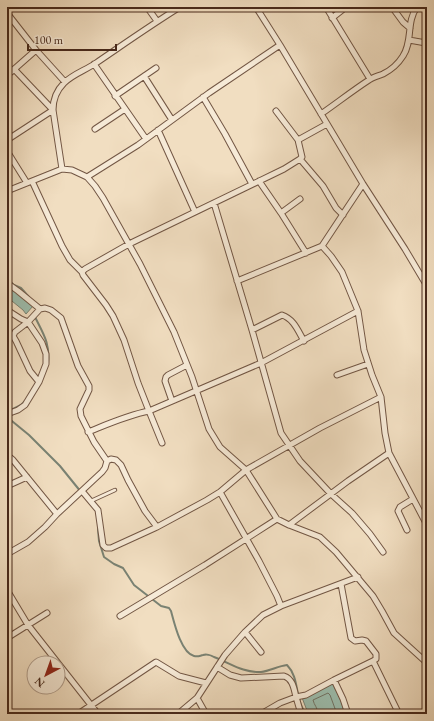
<svg xmlns="http://www.w3.org/2000/svg" width="434" height="721" font-family="'EB Garamond',serif">
<rect width="100%" height="100%" fill="#f1dec1"/>
<filter id="stains"><feTurbulence type="fractalNoise" baseFrequency=".005" numOctaves="4"/><feColorMatrix values="0 0 0 0 .2 0 0 0 0 .09 0 0 0 0 .02 0 0 0 .5 -.17"/></filter>
<radialGradient id="worn" r=".72"><stop offset=".6" stop-color="#630" stop-opacity="0"/><stop offset="1" stop-color="#630" stop-opacity=".3"/></radialGradient>
<path fill="#9cbdad" stroke="#7a8273" d="M 7,282 L 33,306 L 26,314 L 23,310 L 7,297 Z
M 333,681 L 346,714 L 310,714 L 306,708 L 301,695 Z"/>
<g fill="none" stroke-linecap="round" stroke-linejoin="round">
<path stroke="#727364" stroke-width="1" d="M 318,714 C 318,708 314,705 313,700 L 328,693 L 330,695 L 337,714"/>
<path stroke="#7a8273" stroke-width="2" d="M 7,279 L 14,285 L 21,288 L 29,297
M 35,317 C 44,335 50,343 48,364
M 7,412 L 21,405 L 26,400
M 7,417 L 29,435 L 60,466 L 81,492
M 98,529 L 99,541 L 104,557 L 114,564 L 123,568 L 134,585 L 161,606 L 169,608 L 171,611 C 174,622 181,653 194,656 C 198,657 199,656 203,655 C 206,654 211,655 214,657 C 230,663 243,673 261,672 C 270,671 278,666 287,665 C 297,675 296,690 300,702 C 301,706 304,711 306,714"/>
<g stroke="#725644" stroke-width="4.5">
<path id="service" d="M 91,501 L 115,490"/>
</g>
<g stroke="#725644" stroke-width="7">
<path id="minor" d="M 147,7 L 157,21
M 256,7 L 280,45 L 363,184 L 405,249 L 427,286
M 326,7 L 370,79
M 392,7 L 403,22 L 410,28
M 7,13 L 36,50 L 65,82
M 332,18 L 346,7
M 409,40 L 426,43 L 427,41
M 94,64 L 146,139
M 7,72 L 11,72 L 36,50
M 144,76 L 172,120
M 115,96 L 156,68
M 203,97 L 225,134 L 252,184
M 276,111 L 298,140
M 321,114 C 337,103 352,91 369,80 C 373,77 378,76 383,74 C 391,70 398,64 403,56 C 413,41 406,22 417,7
M 327,124 L 298,140 L 302,157 L 300,159 L 284,169 L 129,244 L 85,269 L 82,272 L 83,275 L 106,305 L 113,316 L 124,340 L 138,383 L 149,411 L 261,363 L 358,311
M 95,129 L 125,109
M 158,130 L 195,212
M 7,140 L 53,110 L 14,69
M 7,151 L 27,183
M 300,159 L 323,186 L 336,208 L 343,215
M 62,169 L 53,110 C 53,100 57,90 64,83 C 73,74 86,70 96,63 C 124,44 151,25 180,7
M 87,177 L 138,145 L 209,93 L 280,45
M 32,181 L 62,246 L 70,260 L 82,272
M 259,181 L 281,213 L 300,199
M 363,184 L 322,246 L 331,256 L 342,272 L 358,311 L 364,350 L 372,375 L 381,397 L 385,433 L 389,453 L 427,525
M 7,191 L 62,169 L 72,170 L 87,177 L 95,186 L 103,198 L 140,264 L 174,332 L 192,377 L 209,429 L 220,447 L 246,470 L 277,519 L 289,525 L 320,537 L 336,552 L 373,596 L 382,611 L 394,633 L 427,663
M 214,203 L 252,330 L 281,433 L 300,461 L 331,494 L 352,513 L 370,534 L 383,552
M 281,213 L 306,253
M 237,281 L 322,246
M 7,283 L 18,291 L 40,309 L 45,308 L 51,310 L 61,318 L 78,366 L 89,386 L 89,390 L 80,409 L 81,416 L 94,442 L 107,461 L 105,468 L 102,472 L 57,514 L 45,527 L 28,542 L 7,554
M 7,310 L 21,319 L 28,322 L 15,332 L 13,336 L 16,341 L 30,371 L 39,382
M 252,330 L 282,315 C 294,319 298,331 304,341
M 337,375 L 368,364
M 172,401 L 165,381 L 166,377 L 168,375 L 187,365
M 7,414 L 18,410 L 25,405 L 39,382 L 46,364 L 46,354 L 42,343 L 28,322 L 40,309
M 88,432 C 108,424 128,415 149,411 L 162,443
M 7,455 L 13,460 L 57,514
M 107,461 L 111,459 L 116,460 L 121,465 L 128,480 L 145,511 L 157,527
M 7,486 L 27,477
M 82,491 L 98,510 L 103,545 L 106,548 L 111,548 L 157,527 L 207,500 L 220,492 L 246,470 L 320,428 L 381,397
M 220,492 L 259,561 L 277,596 L 281,606
M 289,525 L 348,481 L 389,453
M 407,530 L 398,511 L 400,507 L 413,499
M 341,584 L 351,638 L 355,641 L 362,640 L 366,641 L 376,654 L 376,659 L 373,661
M 7,590 L 28,625 L 98,714
M 120,616 L 205,565 L 277,519
M 245,632 L 261,652
M 7,638 L 47,613
M 217,667 L 230,675 L 241,678 L 284,676 C 293,679 294,689 296,697 L 280,703 L 261,714
M 334,680 L 373,661 L 399,714
M 197,698 L 206,714
M 78,714 L 156,662 L 179,676 L 206,683
M 178,714 L 197,698 L 225,655 L 245,632 L 263,615 L 281,606 L 358,577
M 301,714 L 296,697 L 306,695 L 334,680 L 343,699 L 348,714"/>
</g>
<use href="#service" stroke="#f6ead7" stroke-width="2.5"/>
<use href="#minor" stroke="#f6ead7" stroke-width="5"/>
</g>
<rect width="434" height="721" fill="none" stroke="#f1dec1" stroke-width="24"/>
<rect x="8" y="8" width="418" height="705" fill="none" stroke="#48291b" stroke-width="2"/>
<rect x="12" y="12" width="410" height="697" fill="none" stroke="#48291b"/>
<g transform="translate(46 675) rotate(221)"><circle r="19" fill="#f6ead7" stroke="#b09d8c"/>
<path d="M0-3L7 15L0 10L-7 15Z" fill="#8f2418"/>
<text y="-6" font-size="11" font-weight="bold" text-anchor="middle" fill="#48291b">N</text>
</g>
<path d="M28 44v6h88v-6" fill="none" stroke="#48291b" stroke-width="2"/>
<text x="34" y="44" font-size="12" fill="#48291b" stroke="#f6ead7" stroke-width="3" paint-order="stroke">100 m</text>
<rect width="100%" height="100%" filter="url(#stains)"/>
<rect width="100%" height="100%" fill="url(#worn)"/>
</svg>
